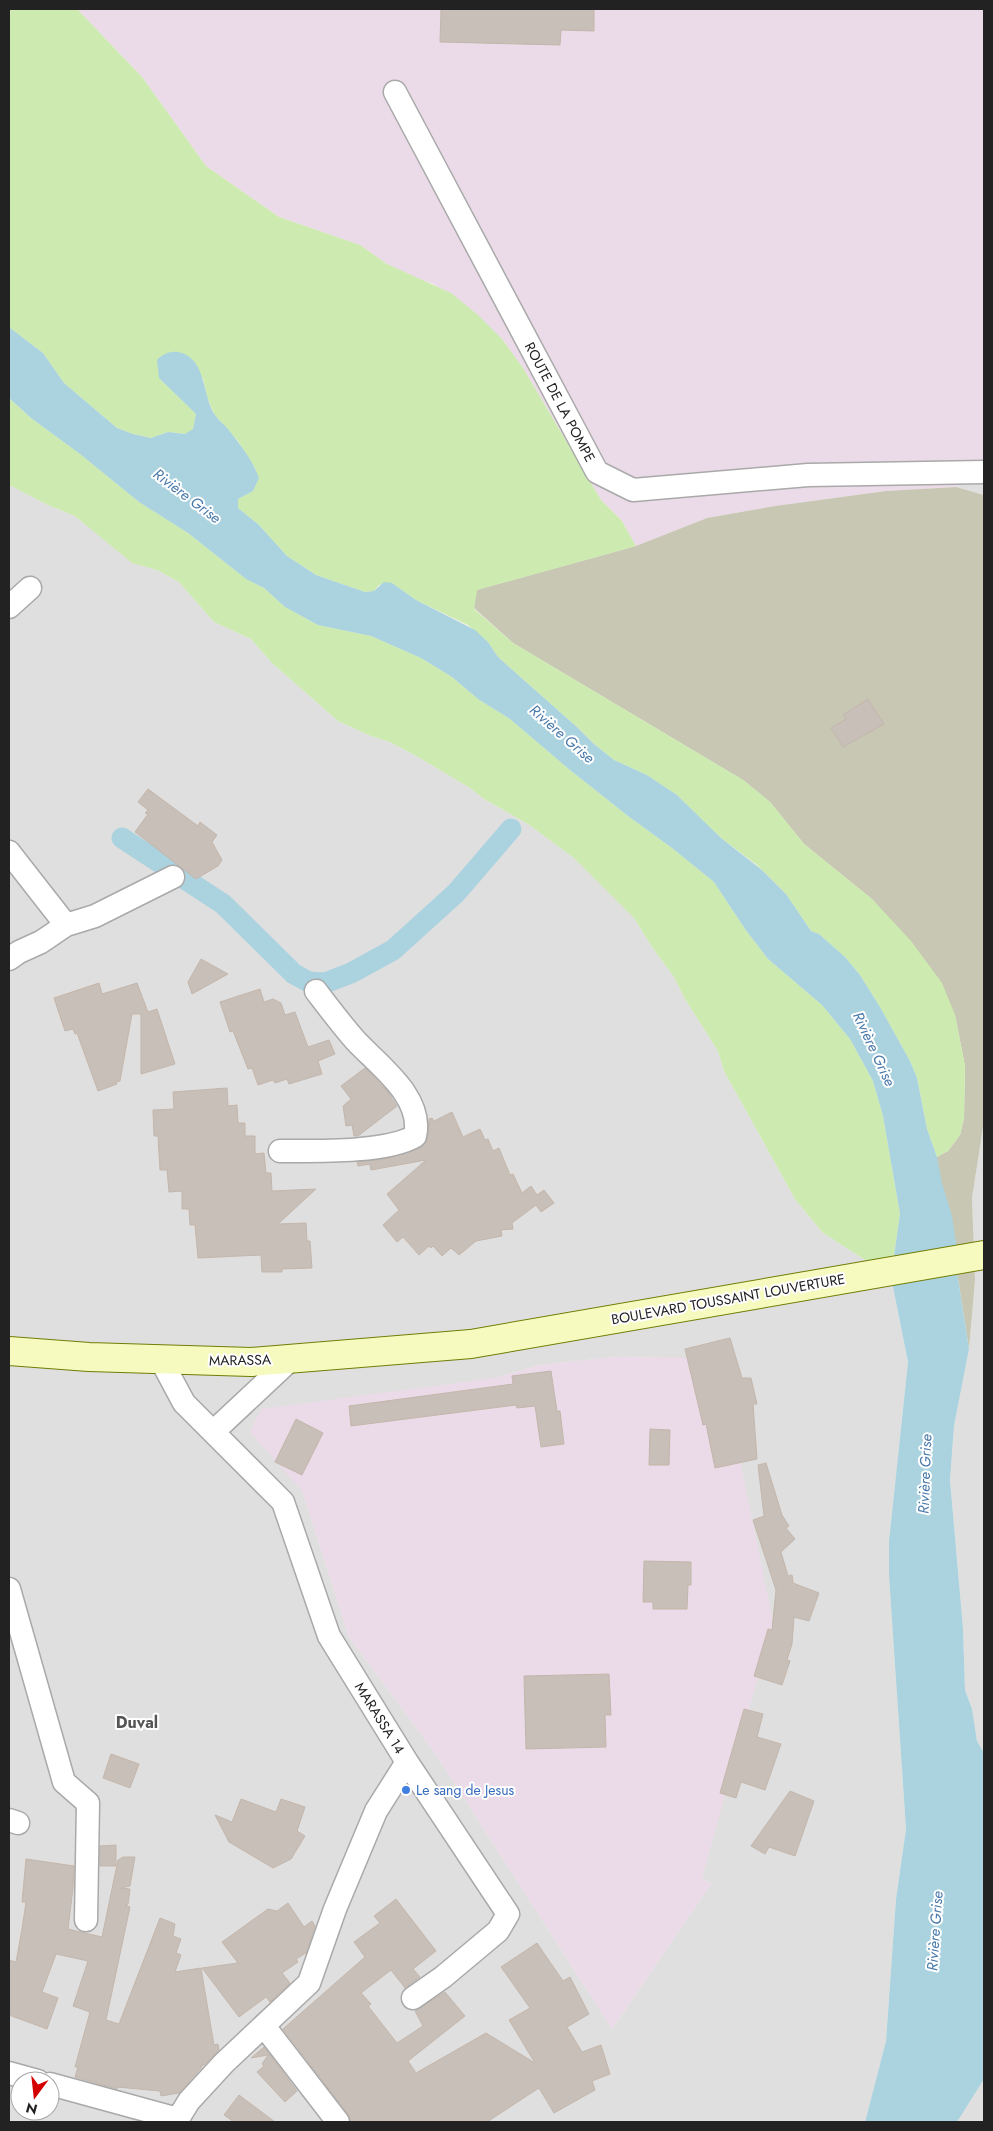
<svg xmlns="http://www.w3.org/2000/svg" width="993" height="2131" font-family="Jost,sans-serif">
<rect width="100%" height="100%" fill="#f2efe9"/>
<path fill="#e0dfdf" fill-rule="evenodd" d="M 984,473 L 984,495 L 956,487 Z
M 9,485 L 48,505 L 75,516 L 132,562 L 157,570 L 179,582 L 214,622 L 251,639 L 272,663 L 338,721 L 371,736 L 390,742 L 418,757 L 470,788 L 484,799 L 528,824 L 574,858 L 634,918 L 652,947 L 674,977 L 685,999 L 718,1051 L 724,1071 L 795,1199 L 822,1232 L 891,1277 L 908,1362 L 889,1541 L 889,1576 L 906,1829 L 896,1899 L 886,2041 L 865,2122 L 9,2122 ZM 614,1357 L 719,1359 L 710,1847 L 702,1878 L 711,1884 L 612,2029 L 435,1753 L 349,1637 L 302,1491 L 495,1378 L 540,1365 ZM 20,2081 L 50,2081 L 50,2111 L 20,2111 Z
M 984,1121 L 984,1753 L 977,1741 L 972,1709 L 965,1690 L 963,1628 L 950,1480 L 954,1426 L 969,1349 L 975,1280 L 972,1198 Z
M 984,2079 L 984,2122 L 957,2122 L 960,2117 Z"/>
<path fill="#ebdbe8" d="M 77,9 L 984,9 L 984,473 L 956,487 L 886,491 L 775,506 L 707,518 L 636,546 L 622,521 L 601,500 L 523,368 L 502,339 L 434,284 L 419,279 L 387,264 L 360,245 L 279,217 L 206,166 L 142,77 Z
M 614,1357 L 719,1358 L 773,1622 L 702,1878 L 711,1884 L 612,2029 L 435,1753 L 349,1637 L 302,1491 L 250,1432 L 261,1409 L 495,1378 L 540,1365 Z"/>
<path fill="#c7c7b4" d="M 956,487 L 984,495 L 984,1121 L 972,1198 L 975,1280 L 969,1349 L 957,1272 L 956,1243 L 937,1166 L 937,1157 L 948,1151 L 960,1135 L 964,1118 L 965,1066 L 955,1015 L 873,900 L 804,844 L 770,802 L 743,780 L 513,643 L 474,608 L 476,590 L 636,546 L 707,518 L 775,506 L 886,491 Z"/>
<path fill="#cdebb0" d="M 9,9 L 77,9 L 142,77 L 206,166 L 279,217 L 360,245 L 387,264 L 451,293 L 478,315 L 502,339 L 523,368 L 601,500 L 622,521 L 636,546 L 477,590 L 474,609 L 513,643 L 743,780 L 770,802 L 804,844 L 873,900 L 911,941 L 942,983 L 955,1015 L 965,1066 L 964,1118 L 960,1135 L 948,1151 L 937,1157 L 927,1129 L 917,1078 L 910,1061 L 880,1007 L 860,975 L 845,957 L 819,934 L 811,931 L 786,894 L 757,865 L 721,838 L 677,795 L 647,775 L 614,760 L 594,744 L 578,728 L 498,657 L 488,642 L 468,625 L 416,600 L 392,583 L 379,585 L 374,591 L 365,592 L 316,575 L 287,556 L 258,524 L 238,508 L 238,499 L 253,491 L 256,470 L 238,441 L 214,414 L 207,397 L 203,378 L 159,378 L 196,414 L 193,430 L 185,434 L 168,432 L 151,438 L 133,434 L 117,428 L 64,383 L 43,353 L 9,327 Z
M 9,398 L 31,418 L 80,454 L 139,502 L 188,533 L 246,579 L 264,588 L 285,607 L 318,625 L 371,636 L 421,658 L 452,677 L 478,699 L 510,719 L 570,770 L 628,816 L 672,848 L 714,882 L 745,929 L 768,959 L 822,1005 L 850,1039 L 873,1081 L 883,1116 L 900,1214 L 891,1277 L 822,1232 L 795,1199 L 724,1071 L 718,1051 L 685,999 L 674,977 L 652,947 L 634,918 L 574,858 L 528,824 L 484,799 L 470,788 L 418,757 L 390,742 L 371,736 L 338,721 L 272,663 L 251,639 L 214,622 L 179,582 L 157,570 L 132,563 L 75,516 L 48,505 L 9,485 Z"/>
<path fill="#aad3df" d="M 9,327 L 43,353 L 64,383 L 117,428 L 133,434 L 151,438 L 168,432 L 185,434 L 193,429 L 196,414 L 159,378 L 157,360 C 163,354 169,351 178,352 C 207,357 202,397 215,415 C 219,421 224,424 228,429 C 240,444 253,461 259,478 L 253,491 L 238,499 L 238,508 L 258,524 L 287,556 L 316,575 L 365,592 L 374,591 L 384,582 L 392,583 L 416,600 L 475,630 L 488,642 L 498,657 L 578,728 L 594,744 L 614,760 L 647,775 L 677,795 L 721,838 L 762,870 L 786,894 L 811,931 L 819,934 L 845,957 L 860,975 L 880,1007 L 910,1061 L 917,1078 L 927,1129 L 937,1157 L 942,1183 L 952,1216 L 956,1243 L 957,1272 L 969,1349 L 954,1426 L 950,1480 L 963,1628 L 965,1690 L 972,1709 L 977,1741 L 984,1753 L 984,2079 L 957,2122 L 865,2122 L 886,2041 L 896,1899 L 906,1829 L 889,1576 L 889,1541 L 908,1362 L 891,1277 L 900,1214 L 883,1116 L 873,1081 L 850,1039 L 822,1005 L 768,959 L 745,929 L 714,882 L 672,848 L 628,816 L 570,770 L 510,719 L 478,699 L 452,677 L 421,658 L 371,636 L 318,625 L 285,607 L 264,588 L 246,579 L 188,533 L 139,502 L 80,454 L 31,418 L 9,398 Z"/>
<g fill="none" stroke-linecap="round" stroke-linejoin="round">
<path stroke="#aad3df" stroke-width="21" d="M 122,838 L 223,904 L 294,974 L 309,982 L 325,983 L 351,973 L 393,950 L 456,893 L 511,829"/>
</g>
<path fill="#c7bfb8" stroke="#c4b6ab" d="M 441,9 L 594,9 L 594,31 L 561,30 L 560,45 L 440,42 Z
M 868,699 L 884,724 L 843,747 L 831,728 L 846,719 L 843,715 Z
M 148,789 L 198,826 L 200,822 L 217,835 L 212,842 L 222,860 L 218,866 L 196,879 L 135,832 L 148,814 L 145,813 L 148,810 L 138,802 Z
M 201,959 L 228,974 L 192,994 L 188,982 Z
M 99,983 L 102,994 L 137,983 L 148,1012 L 157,1009 L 175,1064 L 141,1074 L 141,1014 L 132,1014 L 120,1081 L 116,1082 L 117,1084 L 98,1091 L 77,1033 L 75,1034 L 73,1029 L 65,1031 L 54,998 Z
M 260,989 L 264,1002 L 273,999 L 281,1003 L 285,1015 L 295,1012 L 308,1047 L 329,1040 L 335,1054 L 318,1061 L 322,1074 L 289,1084 L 287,1079 L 275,1083 L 273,1080 L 258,1085 L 252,1068 L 248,1069 L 233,1031 L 230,1032 L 220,1002 Z
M 365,1068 L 387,1091 L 397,1106 L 358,1136 L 354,1136 L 352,1125 L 346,1126 L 343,1106 L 351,1099 L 341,1086 Z
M 227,1088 L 228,1106 L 237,1105 L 238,1123 L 245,1123 L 245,1136 L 255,1136 L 255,1154 L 264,1153 L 266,1173 L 271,1173 L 272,1191 L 316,1189 L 278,1224 L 306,1223 L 307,1241 L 310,1241 L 312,1268 L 282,1269 L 282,1272 L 262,1272 L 261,1255 L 198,1258 L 195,1225 L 190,1225 L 189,1209 L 182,1209 L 182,1191 L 169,1192 L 167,1170 L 160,1170 L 158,1136 L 154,1136 L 153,1110 L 174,1109 L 173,1092 Z
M 452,1112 L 463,1137 L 480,1129 L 485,1140 L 488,1139 L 493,1151 L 499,1148 L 510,1175 L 513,1174 L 522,1193 L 531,1186 L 537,1195 L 544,1190 L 554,1203 L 541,1212 L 536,1205 L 512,1223 L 513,1229 L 501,1230 L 502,1236 L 476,1241 L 459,1255 L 451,1248 L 442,1256 L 433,1246 L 431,1248 L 429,1246 L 419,1255 L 403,1237 L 397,1242 L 383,1225 L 399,1210 L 387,1194 L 426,1160 L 371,1170 L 370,1164 L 358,1166 L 357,1162 L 390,1158 L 420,1148 L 425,1144 L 428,1137 L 429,1119 L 432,1118 L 434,1121 Z
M 730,1338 L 742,1378 L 751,1378 L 757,1404 L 753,1404 L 757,1459 L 715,1468 L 706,1424 L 703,1425 L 685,1349 Z
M 551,1371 L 557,1411 L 560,1411 L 564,1444 L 541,1447 L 535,1406 L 517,1408 L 516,1405 L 351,1426 L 349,1406 L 513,1384 L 512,1376 Z
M 296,1419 L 323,1433 L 302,1475 L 275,1462 Z
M 650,1429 L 670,1430 L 669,1465 L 649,1465 Z
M 766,1463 L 782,1515 L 789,1526 L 786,1528 L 795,1539 L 781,1552 L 788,1576 L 792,1575 L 793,1583 L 819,1593 L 809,1621 L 794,1617 L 792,1644 L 787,1660 L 790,1661 L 782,1685 L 754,1676 L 768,1629 L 772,1630 L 776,1590 L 753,1520 L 764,1516 L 758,1465 Z
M 644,1561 L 691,1562 L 691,1585 L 688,1585 L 687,1609 L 653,1609 L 653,1602 L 643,1602 Z
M 609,1674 L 611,1715 L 605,1715 L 606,1747 L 526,1749 L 524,1676 Z
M 744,1709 L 763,1714 L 757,1737 L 781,1744 L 765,1790 L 741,1782 L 736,1798 L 720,1793 Z
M 111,1754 L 139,1764 L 130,1788 L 103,1778 Z
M 790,1791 L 814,1801 L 795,1856 L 769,1847 L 765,1854 L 751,1846 Z
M 241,1799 L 276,1812 L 281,1799 L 305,1807 L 297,1831 L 305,1836 L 291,1859 L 273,1868 L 229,1842 L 215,1815 L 232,1822 Z
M 116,1845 L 116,1866 L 100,1866 L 100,1846 Z
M 123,1857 L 135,1857 L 130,1886 L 121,1888 L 130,1889 L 128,1904 L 125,1905 L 130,1907 L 106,2020 L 119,2024 L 160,1918 L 175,1924 L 173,1936 L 181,1939 L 176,1953 L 181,1955 L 175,1972 L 201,1968 L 214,2045 L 218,2044 L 219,2050 L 204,2065 L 200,2066 L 202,2067 L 179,2093 L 161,2096 L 160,2091 L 117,2087 L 117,2089 L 75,2077 L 78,2067 L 75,2067 L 90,2012 L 73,2006 L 88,1961 L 56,1954 L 42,1992 L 58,1998 L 47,2029 L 9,2015 L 9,1960 L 16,1962 L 22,1929 L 26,1902 L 22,1902 L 26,1859 L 74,1866 L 73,1888 L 68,1929 L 102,1937 L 118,1860 Z
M 396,1899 L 436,1951 L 413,1969 L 420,1977 L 405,1988 L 391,1970 L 361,1993 L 371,2004 L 368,2006 L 397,2043 L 423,2026 L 415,2011 L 445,1992 L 465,2016 L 408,2061 L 416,2073 L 486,2033 L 535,2063 L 509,2020 L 530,2008 L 501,1967 L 537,1943 L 563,1981 L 570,1977 L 589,2014 L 567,2027 L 582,2052 L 601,2045 L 610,2074 L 592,2081 L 595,2090 L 554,2113 L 539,2088 L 487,2122 L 351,2122 L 348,2114 L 283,2029 L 365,1957 L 354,1942 L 380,1923 L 374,1916 Z
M 288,1903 L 304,1927 L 312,1921 L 315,1926 L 306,1953 L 296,1959 L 298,1962 L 282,1973 L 290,1983 L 270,2002 L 266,1997 L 239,2017 L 202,1968 L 238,1963 L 222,1942 L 268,1909 L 277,1911 Z
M 264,2047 L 297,2091 L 285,2102 L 257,2072 L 264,2066 L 262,2064 L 268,2055 L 251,2058 Z
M 239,2095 L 275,2122 L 234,2122 L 224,2115 Z"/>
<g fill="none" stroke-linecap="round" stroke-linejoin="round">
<g stroke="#a9a9a9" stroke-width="25">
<path id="minor" d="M 395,92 L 597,472 L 633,490 L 808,475 L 984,472
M 9,607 L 30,588
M 9,852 L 66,925 L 41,942 L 19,952 L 9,959
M 66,925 L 95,916 L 173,877
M 280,1151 C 314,1151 387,1153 415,1136 C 424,1097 378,1065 355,1040 C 341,1024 329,1008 316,991
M 161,1360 L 184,1403 L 283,1502 L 329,1636 L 407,1762 L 376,1811 L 335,1909 L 309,1983 L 224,2063 L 189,2101 L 176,2122
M 213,1432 L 291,1359
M 9,1589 L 64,1782 L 88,1803 L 86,1920
M 407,1762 L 508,1914 L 498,1931 L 443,1977 L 413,1998
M 9,1820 L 18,1823
M 264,2026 L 338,2122
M 9,2073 L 38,2081
M 50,2084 L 178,2119"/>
</g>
<g stroke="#707d05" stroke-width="30">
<path id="secondary" d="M 9,1351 L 89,1357 L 251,1362 L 471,1344 L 984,1255"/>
</g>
<use href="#minor" stroke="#fff" stroke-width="22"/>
<use href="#secondary" stroke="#f7fabf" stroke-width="28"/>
</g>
<circle fill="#3f7fe0" stroke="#fff" stroke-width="2" cx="406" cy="1790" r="5"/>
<g text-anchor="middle" stroke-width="4" stroke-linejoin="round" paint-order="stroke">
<g font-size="14" fill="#222" stroke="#fff">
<text transform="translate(560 402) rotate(62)" y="5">ROUTE DE LA POMPE</text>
<text transform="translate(728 1299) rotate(-10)" y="5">BOULEVARD TOUSSAINT LOUVERTURE</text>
<text transform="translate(240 1360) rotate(-1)" y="5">MARASSA</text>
<text transform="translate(380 1718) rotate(58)" y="5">MARASSA 14</text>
</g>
<g font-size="14" fill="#366cbe" stroke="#fff" text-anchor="start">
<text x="416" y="1795">Le sang de Jesus</text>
</g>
<g font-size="15" font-style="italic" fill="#4a7aab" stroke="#fff">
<text transform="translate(187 496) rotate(37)" y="5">Rivière Grise</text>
<text transform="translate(562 734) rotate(41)" y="5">Rivière Grise</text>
<text transform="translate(874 1049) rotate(65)" y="5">Rivière Grise</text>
<text transform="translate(925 1474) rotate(-88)" y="5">Rivière Grise</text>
<text transform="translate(935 1931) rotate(-86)" y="5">Rivière Grise</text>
</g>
<g font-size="16" font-weight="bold" fill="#555" stroke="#fff">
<text x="137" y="1728">Duval</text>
</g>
</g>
<rect width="993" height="2131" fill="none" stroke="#222222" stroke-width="20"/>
<g transform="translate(35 2096) rotate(195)"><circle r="24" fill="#ffffff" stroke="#a7a7a7"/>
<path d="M0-4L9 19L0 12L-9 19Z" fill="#d40000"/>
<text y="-8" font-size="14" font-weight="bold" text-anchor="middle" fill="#222222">N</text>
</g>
</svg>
